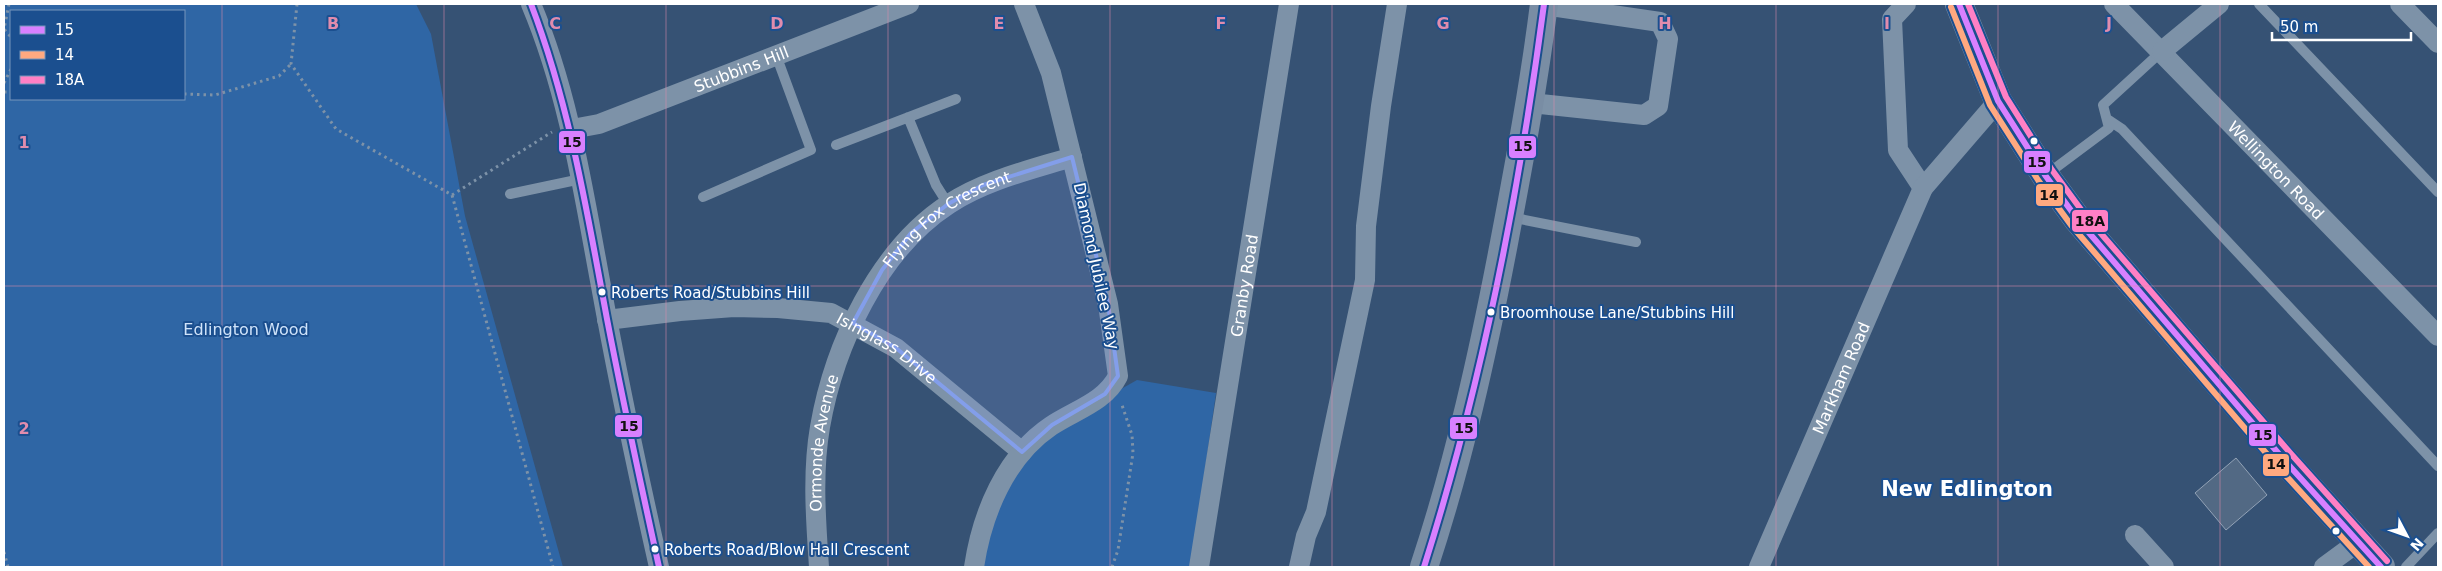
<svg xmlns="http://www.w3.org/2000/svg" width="2442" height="571" font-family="'DejaVu Sans',sans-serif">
<rect width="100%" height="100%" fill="#365274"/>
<path fill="#2f66a5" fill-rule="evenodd" d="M 4,4 L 416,4 L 431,34 L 465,216 L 563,567 L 4,567 ZM 11,11 L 184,11 L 184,99 L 11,99 Z
M 1137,380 L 1216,393 L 1191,567 L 981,567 L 985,529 L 1040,435 Z"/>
<path fill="#526984" stroke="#92a2b6" d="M 2236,458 L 2267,495 L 2226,530 L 2195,493 Z"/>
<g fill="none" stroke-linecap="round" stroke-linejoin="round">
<path stroke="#7d92a8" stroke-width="3" stroke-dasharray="2.5 4" stroke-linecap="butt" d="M 9,4 L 4,29 L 11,37
M 297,4 L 291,64 L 336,129 L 452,195 L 553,567
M 4,83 L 11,69
M 4,92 L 11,92
M 184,94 L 215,95 L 279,76 L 291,64
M 452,195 L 552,132
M 4,552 L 8,567
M 1112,567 L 1118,550 L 1133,453 L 1132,435 L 1121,402"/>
<path stroke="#7d92a8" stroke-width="10" d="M 2259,4 L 2438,192
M 908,117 L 936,185 L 948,204
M 2107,119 L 2122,129 L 2438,466
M 836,145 L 956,99
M 2046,175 L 2109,128 L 2103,105 L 2162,51
M 510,194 L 581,179
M 703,197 L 811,150 L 776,55
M 1510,217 L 1636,242
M 2406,567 L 2438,533"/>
<g stroke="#7d92a8" stroke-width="20">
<path d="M 531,4 C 569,94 583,190 601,286 C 618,380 638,474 659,567"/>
<path d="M 1906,4 L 1892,19 L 1898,150 L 1923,188"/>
<path id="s1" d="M 2114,4 L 2438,336"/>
<path d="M 2400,4 L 2438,43"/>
<path d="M 2162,51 L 2219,4"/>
<path d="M 1531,103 L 1644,115 L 1658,106 L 1668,39 L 1660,22 L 1544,5"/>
<path id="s2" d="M 572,129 L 599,124 L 909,4"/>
<path id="s3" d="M 607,320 L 680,311 L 734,307 L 778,308 L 831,313 L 896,348 L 1022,452"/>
<path d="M 2135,535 L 2164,567"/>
<path id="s4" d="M 819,567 C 816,522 812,473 820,427 C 834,346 878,250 949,204 C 986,180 1030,170 1072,157"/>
<path d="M 974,567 C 982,514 1005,457 1051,426 C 1075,410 1105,402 1118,376 L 1108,304 L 1051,73 L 1024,4"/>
<path id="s5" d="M 1199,567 L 1289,4"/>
<path d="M 1299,567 L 1306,536 L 1316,512 L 1365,280 L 1366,226 L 1381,106 L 1397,4"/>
<path id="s6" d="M 1759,567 L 1923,188 L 1998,101"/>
<path d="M 2324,567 L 2358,542"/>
</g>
<path stroke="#798da4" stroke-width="28" d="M 1959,4 L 1998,101 L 2045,175 L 2078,220 L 2285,461 L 2381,567
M 1424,567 C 1459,461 1483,353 1504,243 C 1519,164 1534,84 1544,4"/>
<g stroke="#1b4f8f" stroke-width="10">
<path id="bus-1" d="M 531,4 C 570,106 587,212 607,319 C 623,402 641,485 659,567
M 1959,4 L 1998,101 L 2045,175 L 2078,220 L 2285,461 L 2381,567
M 1424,567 C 1482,384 1519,194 1544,4"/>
</g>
<g stroke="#1b4f8f" stroke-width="10">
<path id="bus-2" d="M 1951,7 L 1990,105 L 2038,180 L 2071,225 L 2278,467 L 2369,567"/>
</g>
<g stroke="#1b4f8f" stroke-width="10">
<path id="bus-3" d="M 1968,4 L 2006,97 L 2052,170 L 2085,215 L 2292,455 L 2387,561"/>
</g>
<use href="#bus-1" stroke="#d880ff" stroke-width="6"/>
<use href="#bus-2" stroke="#ffa980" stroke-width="6"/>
<use href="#bus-3" stroke="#ff80c5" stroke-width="6"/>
</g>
<path fill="#839eea" fill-opacity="0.2" stroke="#839eea" stroke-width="4" stroke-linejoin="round" d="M 1072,157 L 1108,304 L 1118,376 L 1105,394 L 1052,425 L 1022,452 L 896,348 L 853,323 L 882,270 L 911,233 L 948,204 L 983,185 Z"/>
<path fill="none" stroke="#e08cad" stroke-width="1" stroke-opacity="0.55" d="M 222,4 L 222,567M 444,4 L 444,567M 666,4 L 666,567M 888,4 L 888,567M 1110,4 L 1110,567M 1332,4 L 1332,567M 1554,4 L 1554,567M 1776,4 L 1776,567M 1998,4 L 1998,567M 2220,4 L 2220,567M 4,286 L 2438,286"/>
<g fill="#fff" stroke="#1b4f8f" stroke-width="2">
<circle cx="2034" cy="141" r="4.5"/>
<circle cx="602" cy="292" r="4.5"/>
<circle cx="1491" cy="312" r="4.5"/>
<circle cx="2336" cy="531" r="4.5"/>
<circle cx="655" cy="549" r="4.5"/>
</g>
<g text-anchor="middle" stroke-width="4" stroke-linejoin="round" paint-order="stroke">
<g font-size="15" fill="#fff" stroke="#1b4f8f" text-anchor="start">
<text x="611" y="298">Roberts Road/Stubbins Hill</text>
<text x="1500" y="318">Broomhouse Lane/Stubbins Hill</text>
<text x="664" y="555">Roberts Road/Blow Hall Crescent</text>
</g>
<g font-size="16" fill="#fff" stroke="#1b4f8f">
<text dy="6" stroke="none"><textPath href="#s2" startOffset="180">Stubbins Hill</textPath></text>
<text dy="6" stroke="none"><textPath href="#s1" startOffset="232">Wellington Road</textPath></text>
<text dy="6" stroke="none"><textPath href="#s4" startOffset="394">Flying Fox Crescent</textPath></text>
<text transform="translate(1097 266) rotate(78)" y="6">Diamond Jubilee Way</text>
<text dy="6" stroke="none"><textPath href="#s5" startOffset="285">Granby Road</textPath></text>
<text dy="6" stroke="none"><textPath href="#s3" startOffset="291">Isinglass Drive</textPath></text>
<text dy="6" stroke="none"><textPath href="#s6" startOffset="206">Markham Road</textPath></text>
<text dy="6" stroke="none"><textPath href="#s4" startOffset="125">Ormonde Avenue</textPath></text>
</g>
<g font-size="16" fill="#cfe3fa" stroke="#1b4f8f">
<text x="246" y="335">Edlington Wood</text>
</g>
<g font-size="21" font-weight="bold" fill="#fff" stroke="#1b4f8f">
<text x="1967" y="496">New Edlington</text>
</g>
</g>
<g font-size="16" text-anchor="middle" font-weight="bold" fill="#e08cad" stroke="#1b4f8f" stroke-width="4" stroke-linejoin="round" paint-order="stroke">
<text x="333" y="29">B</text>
<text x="555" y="29">C</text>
<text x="777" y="29">D</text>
<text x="999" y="29">E</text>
<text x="1221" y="29">F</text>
<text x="1443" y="29">G</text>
<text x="1665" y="29">H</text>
<text x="1887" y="29">I</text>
<text x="2109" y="29">J</text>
<text x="24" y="148">1</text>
<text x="24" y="434">2</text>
</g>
<g stroke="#1b4f8f" stroke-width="2">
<rect x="558" y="130" width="28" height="24" rx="5" fill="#d880ff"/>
<rect x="1508" y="135" width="29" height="24" rx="5" fill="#d880ff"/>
<rect x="2023" y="150" width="28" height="24" rx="5" fill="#d880ff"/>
<rect x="2035" y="183" width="29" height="24" rx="5" fill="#ffa980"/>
<rect x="2071" y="209" width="38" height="24" rx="5" fill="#ff80c5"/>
<rect x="614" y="414" width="29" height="24" rx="5" fill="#d880ff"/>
<rect x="1449" y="416" width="29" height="24" rx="5" fill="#d880ff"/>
<rect x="2248" y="423" width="29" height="24" rx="5" fill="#d880ff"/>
<rect x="2262" y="453" width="28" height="24" rx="5" fill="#ffa980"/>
</g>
<g font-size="14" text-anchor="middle" font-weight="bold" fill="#111">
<text x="572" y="147">15</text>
<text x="1523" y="151">15</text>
<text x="2037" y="167">15</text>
<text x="2049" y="200">14</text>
<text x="2090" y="226">18A</text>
<text x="629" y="431">15</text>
<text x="1464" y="433">15</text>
<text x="2263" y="440">15</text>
<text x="2276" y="469">14</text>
</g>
<rect width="2442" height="571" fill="none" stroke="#ffffff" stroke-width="10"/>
<rect x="10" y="10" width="175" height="90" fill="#1b4f8f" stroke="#7695bc"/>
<rect x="20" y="26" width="25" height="8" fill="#d880ff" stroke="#7695bc"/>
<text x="55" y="35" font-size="15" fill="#ffffff">15</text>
<rect x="20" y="51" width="25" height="8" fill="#ffa980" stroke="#7695bc"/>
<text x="55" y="60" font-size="15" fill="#ffffff">14</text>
<rect x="20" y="76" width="25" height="8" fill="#ff80c5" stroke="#7695bc"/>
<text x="55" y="85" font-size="15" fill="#ffffff">18A</text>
<g transform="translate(2407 536) rotate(131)" stroke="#1b4f8f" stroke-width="4" paint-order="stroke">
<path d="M0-4L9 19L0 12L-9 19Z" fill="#ffffff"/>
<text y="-8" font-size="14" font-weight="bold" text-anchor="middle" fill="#ffffff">N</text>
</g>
<path d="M2272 32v8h139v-8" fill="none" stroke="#ffffff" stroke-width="2.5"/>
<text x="2280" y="32" font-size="15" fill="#ffffff" stroke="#1b4f8f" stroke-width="4" paint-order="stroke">50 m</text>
</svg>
